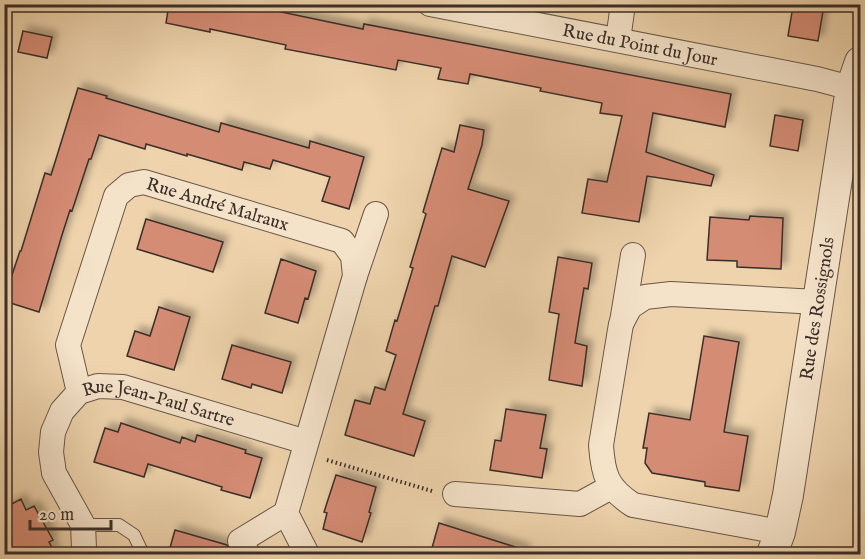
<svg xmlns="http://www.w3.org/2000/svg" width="865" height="559" font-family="'IM FELL English',serif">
<defs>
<filter id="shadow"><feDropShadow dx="5.5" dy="-5.5" stdDeviation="3" flood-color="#0004"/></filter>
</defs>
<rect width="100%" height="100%" fill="#eed3ac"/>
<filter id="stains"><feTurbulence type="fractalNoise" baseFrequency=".00333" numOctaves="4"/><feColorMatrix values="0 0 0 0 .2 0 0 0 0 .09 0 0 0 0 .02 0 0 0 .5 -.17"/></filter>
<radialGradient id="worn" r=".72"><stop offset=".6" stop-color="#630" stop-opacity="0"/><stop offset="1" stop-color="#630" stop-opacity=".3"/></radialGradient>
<path fill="#d58c75" stroke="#3b2e28" stroke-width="1.5" filter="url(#shadow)" d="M 169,4 L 257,4 L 257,7 L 363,29 L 364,24 L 731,94 L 725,127 L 653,113 L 646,152 L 714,175 L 711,186 L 647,176 L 639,222 L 582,213 L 588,179 L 607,182 L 622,116 L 600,113 L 602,103 L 540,91 L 541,88 L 470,74 L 468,84 L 438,79 L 441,68 L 398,60 L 396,70 L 285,49 L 286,45 L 210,29 L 210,32 L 166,23 Z
M 793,6 L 823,11 L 818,41 L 788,36 Z
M 23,31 L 52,37 L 47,58 L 18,52 Z
M 78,88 L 107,96 L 106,98 L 219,132 L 221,123 L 309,148 L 310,141 L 364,157 L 349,209 L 322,201 L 330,177 L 273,160 L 270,169 L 244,162 L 242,170 L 187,154 L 187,156 L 146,144 L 145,149 L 99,135 L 91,159 L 89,159 L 72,211 L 70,210 L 62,235 L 39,312 L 4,301 L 4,272 L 12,275 L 20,251 L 21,251 L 45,173 L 51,175 Z
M 775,115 L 803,120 L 798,151 L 770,146 Z
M 460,125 L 484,130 L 482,145 L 468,189 L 509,201 L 485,267 L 452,256 L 438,306 L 435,306 L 403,414 L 425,421 L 414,456 L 345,435 L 355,400 L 370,404 L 375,387 L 385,390 L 396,355 L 386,351 L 395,320 L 397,321 L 413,268 L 410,267 L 426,214 L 423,212 L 442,148 L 454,152 Z
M 750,216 L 783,218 L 781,269 L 737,267 L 737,261 L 707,260 L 710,217 L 749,220 Z
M 146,219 L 223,242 L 213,272 L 137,249 Z
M 558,257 L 592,263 L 588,289 L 584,288 L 575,343 L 587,346 L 582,386 L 549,380 L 559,314 L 549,312 Z
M 281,259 L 316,271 L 308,299 L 305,298 L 298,323 L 265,313 Z
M 159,307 L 190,317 L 174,370 L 127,356 L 135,331 L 150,336 Z
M 704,336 L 739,342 L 724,432 L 748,436 L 739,491 L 705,486 L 705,482 L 652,473 L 645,463 L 647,448 L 643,448 L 649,413 L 690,420 Z
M 232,345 L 291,362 L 282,393 L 252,384 L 251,388 L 222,379 Z
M 506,409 L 546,415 L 540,448 L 547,449 L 542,478 L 490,470 L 495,440 L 501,441 Z
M 121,423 L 180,443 L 182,437 L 195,442 L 197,435 L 246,450 L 245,453 L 262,458 L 250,498 L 221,490 L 222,487 L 148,464 L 144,477 L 94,462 L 105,428 L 118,432 Z
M 336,475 L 376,487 L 369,512 L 371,513 L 362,542 L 323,529 L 327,513 L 324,512 Z
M 21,499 L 26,510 L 34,506 L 53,540 L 49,542 L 56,555 L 4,555 L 4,508 Z
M 439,523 L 525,550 L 524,555 L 430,555 Z
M 175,530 L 227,545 L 232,555 L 168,555 Z"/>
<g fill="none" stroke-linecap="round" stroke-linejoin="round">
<g stroke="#685749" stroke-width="14">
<path id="service" d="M 83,525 L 119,525 L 134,535 L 143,554"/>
</g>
<g stroke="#685749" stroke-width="26">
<g id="minor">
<path id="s1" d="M 430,4 L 817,79 L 851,88"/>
<path d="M 618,40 L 623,4"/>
<path d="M 355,276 L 376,214"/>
<path d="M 622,322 L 633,255"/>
<path id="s2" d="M 79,392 L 68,345 L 116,196 L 129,185 L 144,182 L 342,241 L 353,256 L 355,276 L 286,513 L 307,554"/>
<path d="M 455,494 L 580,504 L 611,487"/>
<path d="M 780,532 L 633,505 C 607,488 603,475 601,445 L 621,324 L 630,307 L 645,297 L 671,294 L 817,302"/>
<path id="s3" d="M 82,554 L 84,548 L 83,525 L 54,473 L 51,452 L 53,432 L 62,411 L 79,392 L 98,386 L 123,387 L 306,442"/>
<path d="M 248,554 L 240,541 L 286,513"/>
</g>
</g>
<g stroke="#685749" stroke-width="32">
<g id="tertiary">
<path id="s4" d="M 772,554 L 780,532 L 788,495 L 851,88 L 860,62"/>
</g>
</g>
<path stroke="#3b2e28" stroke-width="4" stroke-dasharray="1.5 3" stroke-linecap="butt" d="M 327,460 L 432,491"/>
<use href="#service" stroke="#f4e2c9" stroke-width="12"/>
<use href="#minor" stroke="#f4e2c9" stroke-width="24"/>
<use href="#tertiary" stroke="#f4e2c9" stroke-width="30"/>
</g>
<g text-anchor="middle" stroke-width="6" stroke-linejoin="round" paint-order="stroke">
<g font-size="18" fill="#3b2e28" stroke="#f4e2c9">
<text dy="6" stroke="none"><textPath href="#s1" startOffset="214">Rue du Point du Jour</textPath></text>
<text dy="6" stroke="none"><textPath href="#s2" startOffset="314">Rue André Malraux</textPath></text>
<text dy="6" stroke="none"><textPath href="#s4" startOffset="250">Rue des Rossignols</textPath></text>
<text dy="6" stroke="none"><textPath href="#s3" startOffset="261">Rue Jean-Paul Sartre</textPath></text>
</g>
</g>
<rect width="865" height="559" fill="none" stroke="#eed3ac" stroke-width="24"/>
<rect x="6" y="6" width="853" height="547" fill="none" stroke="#3b2e28" stroke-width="3"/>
<rect x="12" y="12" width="841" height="535" fill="none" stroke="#3b2e28" stroke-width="1.5"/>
<path d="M30 520v9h81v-9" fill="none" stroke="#3b2e28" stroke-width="3"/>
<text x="39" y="520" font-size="18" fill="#3b2e28" stroke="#f4e2c9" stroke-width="4.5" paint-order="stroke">20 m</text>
<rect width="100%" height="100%" filter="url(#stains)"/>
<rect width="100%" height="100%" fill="url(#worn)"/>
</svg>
